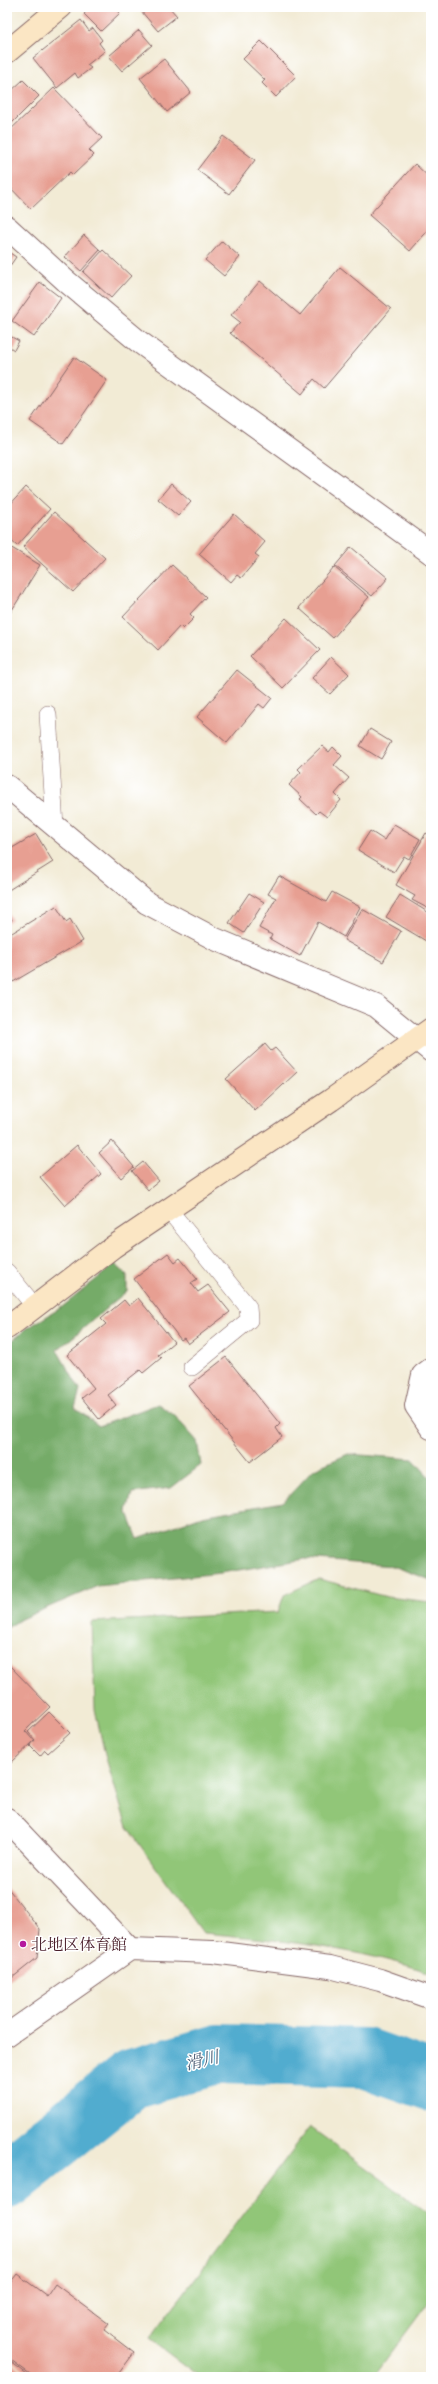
<svg xmlns="http://www.w3.org/2000/svg" width="438" height="2384" font-family="Vollkorn,'Noto Serif JP',serif">
<rect width="100%" height="100%" fill="#fff"/>
<filter id="ink" filterUnits="userSpaceOnUse"><feTurbulence type="fractalNoise" baseFrequency=".025" numOctaves="2"/><feDisplacementMap in="SourceGraphic" scale="8" xChannelSelector="R" yChannelSelector="G"/><feConvolveMatrix kernelMatrix="1 2 1 2 8 2 1 2 1" color-interpolation-filters="sRGB"/></filter>
<filter id="wash" filterUnits="userSpaceOnUse"><feTurbulence type="fractalNoise" baseFrequency=".012" numOctaves="4" result="noise"/><feDisplacementMap in="SourceGraphic" scale="16" xChannelSelector="R" yChannelSelector="G"/><feGaussianBlur stdDeviation="0.9" result="paint"/><feColorMatrix in="noise" values="0 0 0 0 0 0 0 0 0 0 0 0 0 0 0 0 0 1.4 0 .05"/><feComposite in="paint" operator="in"/></filter>
<g filter="url(#wash)">
<rect width="100%" height="100%" fill="#f2ebd5"/>
<path fill="#91c678" stroke="#6e7252" d="M 319,1579 L 387,1597 L 431,1602 L 431,1973 C 358,1948 280,1940 203,1933 L 127,1827 L 105,1755 L 95,1709 L 92,1622 L 278,1612 L 284,1595 Z
M 310,2127 L 431,2215 L 431,2299 L 373,2377 L 200,2377 L 149,2339 Z"/>
<path fill="#74ab68" stroke="#5f654a" d="M 115,1264 L 127,1275 L 127,1291 C 103,1310 81,1332 57,1350 L 80,1390 L 75,1408 L 99,1426 L 158,1404 L 174,1415 L 197,1441 L 201,1465 L 171,1488 L 132,1493 L 127,1511 L 138,1539 L 202,1516 L 283,1502 L 314,1469 L 348,1454 L 413,1459 L 431,1479 L 431,1580 L 392,1566 L 305,1559 L 221,1573 L 98,1586 L 21,1619 L 7,1628 L 7,1345 L 26,1329 L 62,1307 Z"/>
<g fill="none" stroke-linecap="round" stroke-linejoin="round">
<path stroke="#51accf" stroke-width="60" d="M 7,2179 L 131,2079 L 219,2054 L 366,2058 L 431,2081"/>
</g>
<g id="blocks">
<path fill="#e79f92" d="M 91,7 L 115,7 L 120,13 L 101,31 L 84,14 Z
M 145,7 L 169,7 L 177,16 L 158,31 L 141,11 Z
M 81,20 L 89,31 L 93,28 L 102,40 L 99,43 L 105,51 L 87,65 L 91,68 L 78,78 L 75,73 L 57,88 L 33,58 Z
M 139,30 L 152,45 L 122,71 L 109,56 Z
M 261,41 L 296,76 L 276,97 L 262,83 L 265,80 L 243,59 Z
M 164,59 L 191,92 L 167,112 L 140,78 Z
M 23,80 L 39,96 L 7,128 L 7,89 L 10,92 Z
M 54,88 L 102,138 L 89,150 L 94,155 L 73,175 L 70,172 L 31,209 L 7,184 L 7,133 Z
M 223,136 L 255,160 L 229,194 L 197,170 Z
M 415,164 L 431,179 L 431,227 L 410,251 L 369,215 Z
M 84,235 L 100,250 L 81,271 L 65,257 Z
M 222,241 L 240,257 L 224,276 L 205,260 Z
M 103,250 L 131,276 L 111,298 L 83,272 Z
M 7,251 L 16,257 L 7,270 Z
M 340,267 L 391,309 L 324,388 L 314,379 L 302,394 L 230,333 L 240,322 L 231,315 L 260,281 L 300,315 Z
M 40,282 L 61,298 L 34,337 L 12,321 Z
M 8,335 L 19,341 L 14,350 L 7,345 Z
M 74,357 L 107,380 L 63,444 L 30,421 Z
M 171,484 L 191,502 L 178,516 L 158,499 Z
M 26,487 L 50,509 L 17,546 L 7,537 L 7,508 Z
M 54,512 L 105,558 L 73,592 L 23,547 Z
M 234,514 L 265,542 L 255,554 L 259,557 L 241,578 L 237,575 L 231,582 L 199,554 Z
M 10,547 L 40,565 L 7,618 L 7,552 Z
M 351,547 L 388,578 L 372,596 L 335,566 Z
M 172,565 L 206,597 L 190,614 L 194,618 L 183,629 L 180,626 L 158,650 L 123,617 Z
M 334,567 L 369,597 L 333,638 L 299,608 Z
M 286,618 L 320,650 L 283,688 L 250,656 Z
M 331,657 L 349,674 L 330,694 L 312,678 Z
M 237,670 L 272,698 L 264,708 L 259,704 L 227,743 L 197,717 Z
M 370,729 L 391,742 L 381,759 L 360,746 Z
M 322,746 L 329,752 L 333,747 L 342,756 L 334,765 L 349,778 L 335,794 L 341,800 L 327,817 L 319,811 L 316,814 L 300,799 L 302,797 L 289,785 L 301,772 L 298,769 Z
M 394,824 L 420,839 L 409,859 L 404,856 L 394,872 L 358,850 L 370,831 L 384,840 Z
M 426,833 L 431,836 L 431,910 L 412,900 L 415,896 L 396,885 Z
M 36,834 L 53,862 L 7,891 L 7,851 Z
M 279,876 L 326,902 L 332,892 L 360,907 L 344,937 L 318,922 L 300,956 L 270,939 L 272,935 L 259,928 L 276,898 L 268,894 Z
M 249,893 L 264,902 L 244,933 L 229,923 Z
M 400,895 L 431,914 L 431,932 L 426,941 L 386,917 Z
M 56,906 L 66,922 L 70,919 L 83,941 L 13,982 L 7,971 L 7,936 Z
M 362,909 L 401,931 L 383,962 L 344,940 Z
M 7,911 L 12,920 L 7,923 Z
M 265,1044 L 271,1051 L 275,1048 L 297,1072 L 255,1111 L 226,1079 Z
M 112,1141 L 134,1167 L 121,1178 L 99,1153 Z
M 77,1145 L 101,1174 L 65,1206 L 40,1177 Z
M 143,1162 L 159,1181 L 148,1190 L 132,1171 Z
M 168,1253 L 175,1262 L 180,1258 L 197,1279 L 191,1283 L 198,1292 L 208,1285 L 230,1312 L 188,1344 L 184,1338 L 181,1340 L 134,1279 Z
M 138,1298 L 174,1342 L 158,1355 L 161,1358 L 143,1373 L 140,1370 L 108,1395 L 116,1405 L 99,1419 L 82,1398 L 94,1388 L 67,1355 L 106,1324 L 101,1319 L 124,1300 L 129,1306 Z
M 226,1357 L 280,1424 L 276,1428 L 282,1437 L 250,1462 L 189,1386 Z
M 8,1664 L 50,1707 L 25,1731 L 34,1741 L 11,1763 L 7,1759 Z
M 49,1712 L 70,1733 L 48,1753 L 45,1750 L 40,1756 L 30,1746 L 35,1740 L 28,1732 Z
M 7,1887 L 40,1929 L 37,1958 L 7,1982 Z
M 17,2274 L 47,2296 L 55,2284 L 109,2324 L 104,2330 L 134,2353 L 116,2377 L 34,2377 L 7,2357 L 7,2287 Z
M 7,2359 L 31,2377 L 7,2377 Z"/>
</g>
</g>
<g filter="url(#ink)">
<use href="#blocks" fill-opacity="0" stroke="#856666" stroke-width="1"/>
<g fill="none" stroke-linecap="round" stroke-linejoin="round">
<g stroke="#856666" stroke-width="18">
<path id="lane" d="M 48,714 L 55,827
M 168,1209 L 248,1307 L 249,1320 L 192,1367
M 7,1272 L 35,1307"/>
</g>
<g stroke="#856666" stroke-width="24">
<path id="street" d="M 7,227 L 66,281 L 138,341 L 431,553
M 7,786 L 147,903 L 215,939 L 376,1006 L 431,1051
M 431,1369 L 423,1375 L 416,1406 L 431,1428
M 7,1819 L 130,1949
M 7,2035 L 130,1949 L 213,1952 L 330,1967 L 380,1980 L 431,1998"/>
</g>
<g stroke="#856666" stroke-width="24">
<path id="secondary" d="M 7,52 L 61,7
M 7,1328 L 113,1247 L 331,1100 L 431,1029"/>
</g>
<use href="#lane" stroke="#fff" stroke-width="17"/>
<use href="#street" stroke="#fff" stroke-width="22"/>
<use href="#secondary" stroke="#fbe6c4" stroke-width="22"/>
</g>
</g>
<circle fill="#b5179e" stroke="#fff" stroke-width="1.5" cx="23" cy="1944" r="4"/>
<g text-anchor="middle" stroke-width="3" stroke-linejoin="round" paint-order="stroke">
<g font-size="16" fill="#4a1f2b" stroke="#fff" text-anchor="start">
<text x="31" y="1950">北地区体育館</text>
</g>
<g font-size="17" font-style="italic" fill="#4d5e75" stroke="#fff">
<text transform="translate(202 2060) rotate(-13)" y="6">滑川</text>
</g>
</g>
<rect width="438" height="2384" fill="none" stroke="#fff" stroke-width="24"/>
</svg>
